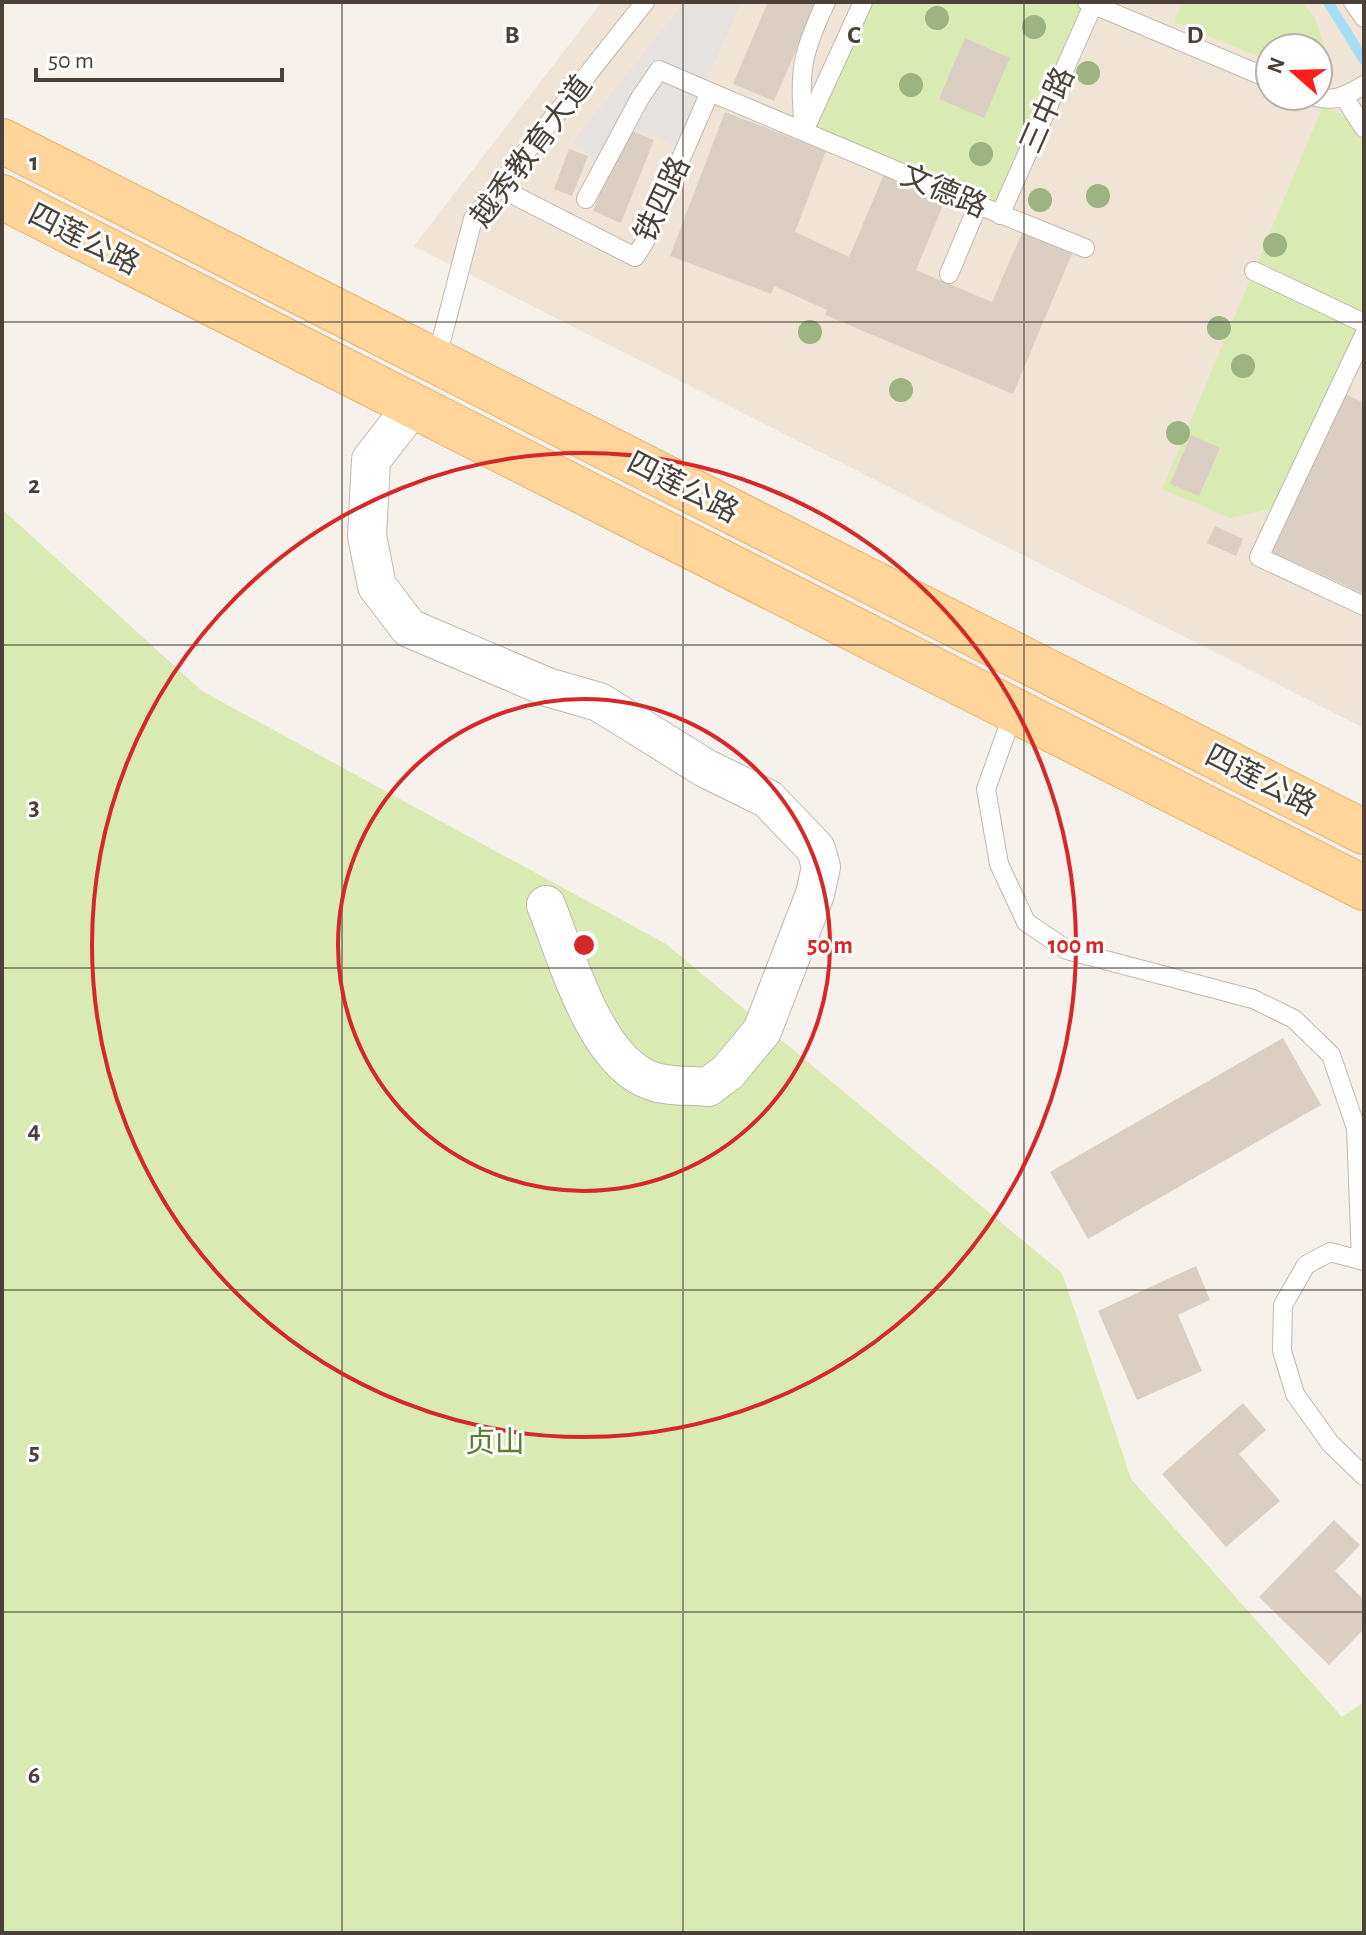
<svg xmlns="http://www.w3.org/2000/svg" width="1366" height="1935" font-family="'Alegreya Sans','Noto Sans SC',sans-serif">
<rect width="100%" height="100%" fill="#f6f1eb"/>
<path fill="#efe4d5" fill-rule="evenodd" d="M 602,2 L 1364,2 L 1364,728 L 414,246 ZM 1270,48 L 1318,48 L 1318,96 L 1270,96 Z"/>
<path fill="#d9ebb3" d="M 863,2 L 1087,2 L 1000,215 L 804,131 Z
M 1182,2 L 1302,2 L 1315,18 L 1334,74 L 1327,81 L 1318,79 L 1318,48 L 1270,48 L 1270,61 L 1174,22 Z
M 1323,106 L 1352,119 L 1364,138 L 1364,335 L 1282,507 L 1230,518 L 1162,489 Z
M 2,509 L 202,691 L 666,944 L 1062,1273 L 1131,1479 L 1342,1717 L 1364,1702 L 1364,1933 L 2,1933 Z"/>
<path fill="#e5e2df" d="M 685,2 L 741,2 L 677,147 L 626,124 L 598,161 L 573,142 Z"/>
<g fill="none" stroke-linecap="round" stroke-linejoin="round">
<path stroke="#a6def4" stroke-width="10" d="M 1328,2 L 1364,60"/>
</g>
<path fill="#dbcfc3" d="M 768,2 L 817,2 L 774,101 L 733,84 Z
M 965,38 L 1010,58 L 984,118 L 939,99 Z
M 725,112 L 826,151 L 795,232 L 849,257 L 885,172 L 946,198 L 916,270 L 992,302 L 1024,228 L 1074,249 L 1013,394 L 825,315 L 827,310 L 774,286 L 771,294 L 670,256 Z
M 627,129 L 654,140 L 621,223 L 593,211 Z
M 569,149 L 588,156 L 572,196 L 554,189 Z
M 1345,394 L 1364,403 L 1364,594 L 1272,552 Z
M 1191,435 L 1220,448 L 1199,496 L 1170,484 Z
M 1215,526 L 1243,539 L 1236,556 L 1207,543 Z
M 1283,1038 L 1321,1105 L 1088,1239 L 1050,1172 Z
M 1196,1266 L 1210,1300 L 1178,1315 L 1202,1371 L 1137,1400 L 1098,1311 Z
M 1243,1403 L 1266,1430 L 1239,1454 L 1280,1501 L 1226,1547 L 1162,1474 Z
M 1334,1520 L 1360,1545 L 1335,1571 L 1364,1600 L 1364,1629 L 1329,1665 L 1259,1597 Z"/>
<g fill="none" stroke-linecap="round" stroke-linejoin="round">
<g stroke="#c2b8ad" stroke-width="20">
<path id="lane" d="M 1087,2 L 1270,79
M 1353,2 L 1364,18
M 1312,96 C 1334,103 1345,96 1364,85
M 1344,97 L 1364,128
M 804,128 C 798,72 802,53 826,2
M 804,131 L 863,2
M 498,187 L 635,257 L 644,243 L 710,92 L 978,205 L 1085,248
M 586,199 L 640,98 L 659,70 L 710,92
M 1000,215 L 1093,5
M 1254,271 L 1364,323
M 949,274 L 978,205
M 1364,335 L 1259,557 L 1364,606
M 436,361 L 473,219 L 645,2
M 1014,711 L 986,789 L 999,864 L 1026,922 L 1067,950 L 1253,999 L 1294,1019 L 1331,1055 L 1356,1128 L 1361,1260
M 1364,1261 L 1330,1252 L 1306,1265 L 1283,1305 L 1282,1351 L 1295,1394 L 1330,1443 L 1364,1476"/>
</g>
<g stroke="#c2b8ad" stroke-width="40">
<path id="street" d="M 413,406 L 371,460 L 367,536 L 377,586 L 409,628 L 547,687 L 599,702 L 705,768 L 768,799 L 816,849 L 821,867 L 815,894 L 762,1031 L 728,1072 L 708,1087 C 691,1085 668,1087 652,1081 C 595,1062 567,957 546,905"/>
</g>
<g stroke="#e9b166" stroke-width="46">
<path id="primary" d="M 2,141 L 1364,832
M 2,197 L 1364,888"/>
</g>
<use href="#lane" stroke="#fff" stroke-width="18"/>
<use href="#street" stroke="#fff" stroke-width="38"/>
<use href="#primary" stroke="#ffd59b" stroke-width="44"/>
</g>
<g fill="#9db380">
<circle cx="937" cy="18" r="12"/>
<circle cx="1034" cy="27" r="12"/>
<circle cx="1088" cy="73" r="12"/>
<circle cx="911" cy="85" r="12"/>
<circle cx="981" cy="154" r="12"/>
<circle cx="1098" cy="196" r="12"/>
<circle cx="1040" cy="200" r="12"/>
<circle cx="1275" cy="245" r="12"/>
<circle cx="1219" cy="328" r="12"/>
<circle cx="810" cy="332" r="12"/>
<circle cx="1243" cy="366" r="12"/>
<circle cx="901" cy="390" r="12"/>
<circle cx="1178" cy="433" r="12"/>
</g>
<path fill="none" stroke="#4b4138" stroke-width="2" stroke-opacity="0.55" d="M 342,2 L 342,1933M 683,2 L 683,1933M 1024,2 L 1024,1933M 2,322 L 1364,322M 2,645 L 1364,645M 2,968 L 1364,968M 2,1290 L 1364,1290M 2,1612 L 1364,1612"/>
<g fill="none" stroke="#d62828" stroke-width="4">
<circle cx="584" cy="945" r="246"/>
<circle cx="584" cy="945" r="492"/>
</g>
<g text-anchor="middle" stroke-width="6" stroke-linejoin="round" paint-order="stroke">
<g font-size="30" fill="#4b4138" stroke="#fff">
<text transform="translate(1047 110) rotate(-66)" y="10">三中路</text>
<text transform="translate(531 151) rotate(-53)" y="10">越秀教育大道</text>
<text transform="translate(944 191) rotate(23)" y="10">文德路</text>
<text transform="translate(662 199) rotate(-65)" y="10">铁四路</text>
<text transform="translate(84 239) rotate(27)" y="10">四莲公路</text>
<text transform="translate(683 487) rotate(27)" y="10">四莲公路</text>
<text transform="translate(1261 780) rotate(27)" y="10">四莲公路</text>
</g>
<g font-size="30" fill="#558128" stroke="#fff">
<text x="495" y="1452">贞山</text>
</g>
</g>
<g font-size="26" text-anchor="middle" font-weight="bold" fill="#4b4138" stroke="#fff" stroke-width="6" stroke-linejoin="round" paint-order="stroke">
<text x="512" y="43">B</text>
<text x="854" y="43">C</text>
<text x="1195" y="43">D</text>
<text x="34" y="170">1</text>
<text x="34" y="493">2</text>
<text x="34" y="815">3</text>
<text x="34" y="1138">4</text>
<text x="34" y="1460">5</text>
<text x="34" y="1783">6</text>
</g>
<circle cx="584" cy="945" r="12" fill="#d62828" stroke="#fff" stroke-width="4"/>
<g font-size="24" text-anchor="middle" font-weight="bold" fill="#d62828" stroke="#fff" stroke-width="6" stroke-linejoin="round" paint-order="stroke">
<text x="830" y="953">50 m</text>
<text x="1076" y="953">100 m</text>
</g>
<rect width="1366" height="1935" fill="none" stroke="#4b4138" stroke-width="8"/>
<g transform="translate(1294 72) rotate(290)"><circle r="38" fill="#ffffff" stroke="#b7b3af" stroke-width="2"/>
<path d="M0-6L14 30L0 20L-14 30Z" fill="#ff1e19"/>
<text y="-12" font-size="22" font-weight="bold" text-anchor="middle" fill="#4b4138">N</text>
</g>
<path d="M36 68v12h246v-12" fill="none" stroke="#4b4138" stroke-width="4"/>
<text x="48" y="68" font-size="24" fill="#4b4138" stroke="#ffffff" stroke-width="6" paint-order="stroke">50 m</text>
</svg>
